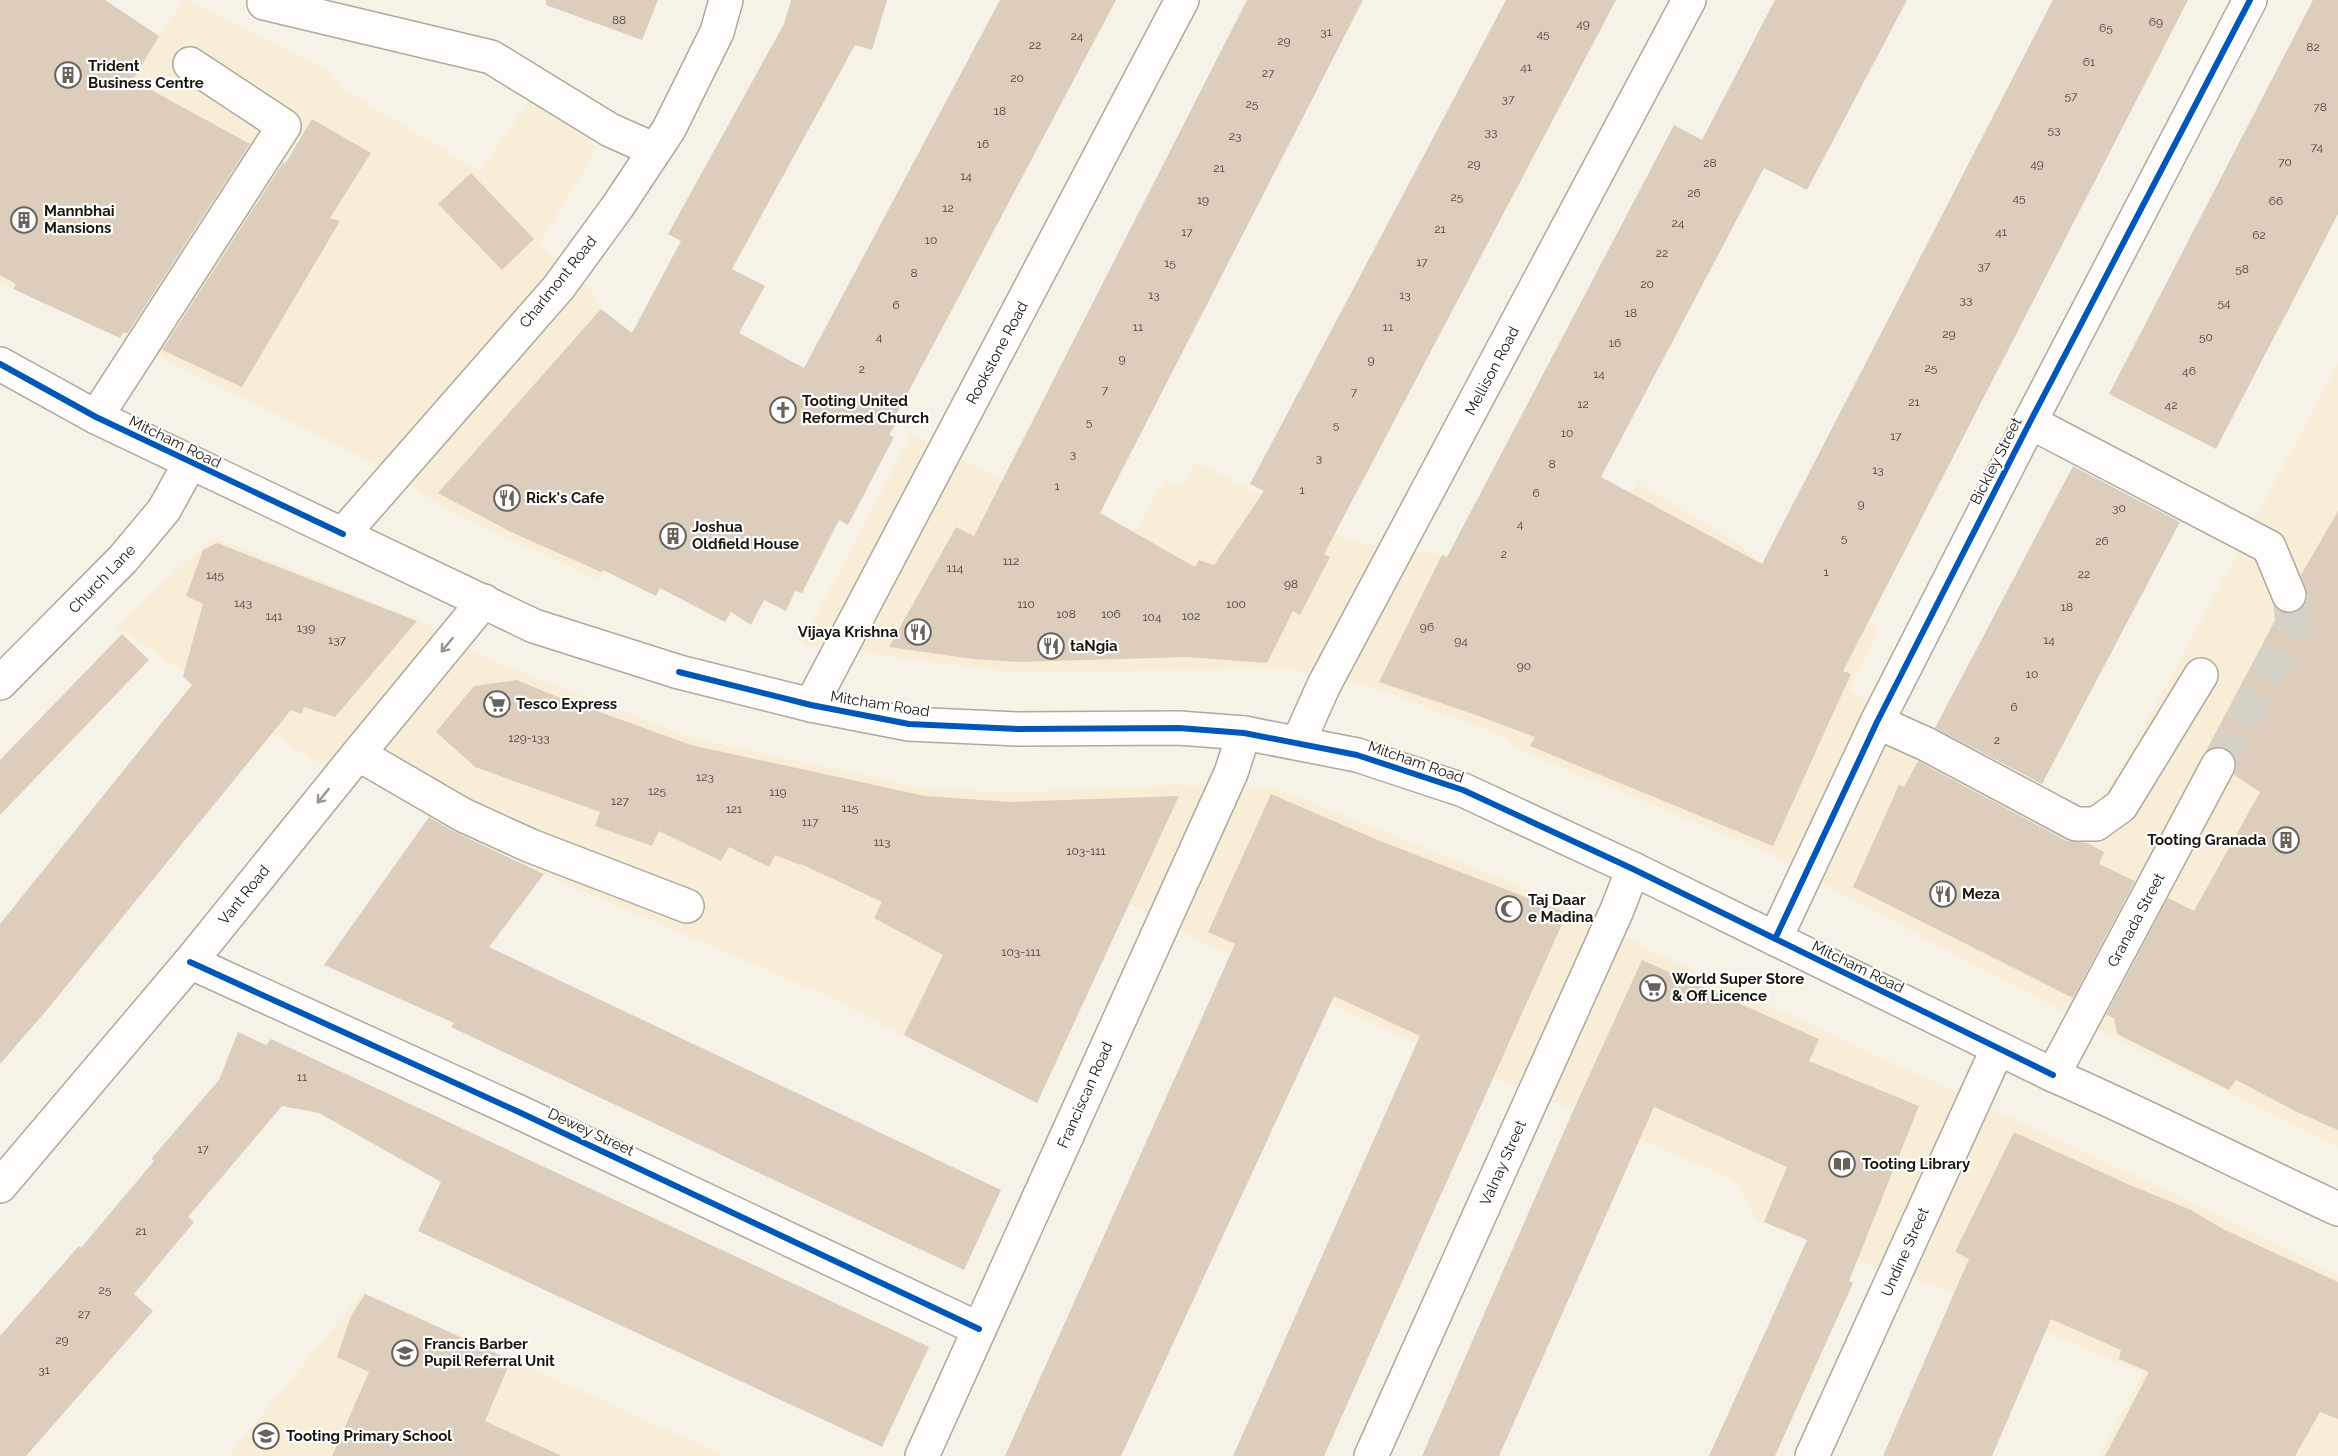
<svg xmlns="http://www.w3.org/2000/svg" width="2338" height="1456" font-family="Raleway,sans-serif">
<rect width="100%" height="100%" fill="#f7f2e7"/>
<path fill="#f8eed7" d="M 184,0 L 189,0 L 329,70 L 341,88 L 480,171 L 534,94 L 597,147 L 583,173 L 539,243 L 591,289 L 601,309 L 656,353 L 607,572 L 598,580 L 445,509 L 395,474 L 241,397 L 120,338 L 0,283 L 0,113 L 83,164 L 159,36 Z
M 2338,364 L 2338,1147 L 2066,1013 L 1849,898 L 1771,854 L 1525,752 L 1503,736 L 1372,687 L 1290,669 L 1011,672 L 801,645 L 911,435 L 982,470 L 1125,546 L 1165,480 L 1181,487 L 1196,462 L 1354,542 L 1442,555 L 1538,604 L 1568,616 L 1638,483 L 1739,544 L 1765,568 L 1879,628 L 1850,690 L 2091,813 L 2135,744 Z
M 213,537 L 422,622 L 493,661 L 692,738 L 928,789 L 1020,792 L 1178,785 L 1275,788 L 1569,906 L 1646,948 L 2221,1216 L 2338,1275 L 2338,1456 L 2100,1456 L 2143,1373 L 1955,1293 L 1857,1260 L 1757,1220 L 1733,1179 L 1417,1044 L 1204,943 L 1129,904 L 1037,1103 L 820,993 L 544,874 L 391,785 L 312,760 L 116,626 Z
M 363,1292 L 725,1456 L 228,1456 Z"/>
<path fill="#dccdbd" d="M 0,0 L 105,0 L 159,36 L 133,80 L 250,144 L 127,334 L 123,332 L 120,338 L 13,289 L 16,284 L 0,275 Z
M 546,0 L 658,0 L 642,40 L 546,5 Z
M 791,0 L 887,0 L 872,50 L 855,45 L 732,269 L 765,286 L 739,333 L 804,368 L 1000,0 L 1116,0 L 895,417 L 898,419 L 889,435 L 894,437 L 848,525 L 839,520 L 802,593 L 795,591 L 786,611 L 764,600 L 751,625 L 731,612 L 725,622 L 660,588 L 656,596 L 603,570 L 601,572 L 511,532 L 438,493 L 601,309 L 632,333 L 681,241 L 668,234 L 784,24 Z
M 1247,0 L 1363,0 L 1100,513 L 1195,567 L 1199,560 L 1214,565 L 1264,491 L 1250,484 L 1506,0 L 1616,0 L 1324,554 L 1330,557 L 1300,615 L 1293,611 L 1267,663 L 1187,657 L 1017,662 L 973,659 L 889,647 L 956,527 L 974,536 Z
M 1775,0 L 1907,0 L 1807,190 L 1764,168 L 1601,477 L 1762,564 L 2053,0 L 2188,0 L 1843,671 L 1851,674 L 1773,846 L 1530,746 L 1535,737 L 1479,716 L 1379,682 L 1442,555 L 1447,557 L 1674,125 L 1702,140 Z
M 2313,0 L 2338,0 L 2338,214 L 2216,449 L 2109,394 Z
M 312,119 L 371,153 L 330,218 L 340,221 L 242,387 L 162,350 L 283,163 L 285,164 Z
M 471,173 L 534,239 L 502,270 L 438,204 Z
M 2073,466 L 2180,522 L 2042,784 L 1935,728 Z
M 2338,511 L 2338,1130 L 2297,1112 L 2236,1080 L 2229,1090 L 2117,1034 L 2114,1018 L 2106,1015 L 2168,898 L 2194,911 L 2260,792 L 2234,775 L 2237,764 L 2234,755 L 2227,749 L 2217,746 L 2206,751 L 2280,611 L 2287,614 L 2296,612 L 2304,606 L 2308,597 L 2301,575 Z
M 217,543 L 417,621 L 335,717 L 304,707 L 301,714 L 291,710 L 46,1011 L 0,1064 L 0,924 L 192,685 L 183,676 L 203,604 L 186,596 L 203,550 Z
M 122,634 L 149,660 L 0,815 L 0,760 Z
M 517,680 L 555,696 L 691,745 L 925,796 L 1009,802 L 1179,796 L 1037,1103 L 904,1035 L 943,955 L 874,918 L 882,902 L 801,864 L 800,865 L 775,855 L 769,867 L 729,847 L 721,861 L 659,831 L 652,846 L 595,826 L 600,812 L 475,767 L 436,732 L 474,686 Z
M 1918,761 L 2067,841 L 2087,843 L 2104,852 L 2099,864 L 2135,881 L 2073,998 L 1853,887 L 1899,785 L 1904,787 Z
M 1271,794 L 1380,841 L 1567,913 L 1324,1456 L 1233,1456 L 1420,1036 L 1334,996 L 1121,1456 L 1005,1456 L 1235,944 L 1208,932 Z
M 429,817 L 455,832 L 544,874 L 489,947 L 1001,1190 L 964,1270 L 451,1027 L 454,1023 L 324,965 Z
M 1642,960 L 1819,1039 L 1809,1061 L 1919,1106 L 1849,1281 L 1853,1283 L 1775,1456 L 1709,1456 L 1807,1240 L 1764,1222 L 1787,1167 L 1654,1107 L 1499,1456 L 1422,1456 L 1573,1111 Z
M 238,1032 L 266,1045 L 271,1039 L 929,1347 L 882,1447 L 418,1231 L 441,1182 L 319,1113 L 282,1106 L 188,1217 L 194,1222 L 134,1294 L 153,1311 L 26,1456 L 0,1456 L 0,1336 L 79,1246 L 81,1248 L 154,1161 L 151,1159 L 219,1080 Z
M 2014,1132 L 2125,1183 L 2191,1210 L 2223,1229 L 2338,1282 L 2338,1419 L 2320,1412 L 2295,1456 L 2105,1456 L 2149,1372 L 2119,1359 L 2121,1350 L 2051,1319 L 1992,1456 L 1883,1456 L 1969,1259 L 1955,1252 Z
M 365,1294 L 511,1360 L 485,1421 L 562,1456 L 332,1456 L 369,1372 L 337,1357 L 351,1316 Z"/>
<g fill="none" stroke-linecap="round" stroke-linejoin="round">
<path stroke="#d6d1c6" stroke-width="33" stroke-dasharray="33 16" stroke-linecap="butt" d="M 2218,765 L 2292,625 L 2289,595"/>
<g stroke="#ada9a0" stroke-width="36">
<path id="minor" d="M 264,3 L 491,57 L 610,130 L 655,150
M 96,417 L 284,126 L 190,64
M 2030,422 L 2269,547 L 2289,595
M 343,534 L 559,287 L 618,206 L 669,129 L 717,32 L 726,0
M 0,683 L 123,559 L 164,510 L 190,463
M 811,705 L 1182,0
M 1877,722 L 1926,744 L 2076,824 L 2096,824 L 2121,806 L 2201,675
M 1298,743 L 1324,685 L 1689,0
M 358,754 L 463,815 L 531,846 L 687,906
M 1775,939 L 1877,722 L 2030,422 L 2250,0
M 190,962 L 521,1113 L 979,1329
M 2053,1075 L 2218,765
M 0,1186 L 190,962 L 358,754 L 484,601
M 922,1456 L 1231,773 L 1244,733
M 1371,1456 L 1617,910 L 1633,869
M 1812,1456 L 1998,1048"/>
</g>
<g stroke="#ada9a0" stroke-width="36">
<path id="major" d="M 0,364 L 96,417 L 534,626 L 679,672 L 811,705 L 909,724 L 1018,729 L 1179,728 L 1244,733 L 1357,755 L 1463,790 L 1633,869 L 2053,1075 C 2149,1117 2243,1165 2338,1209"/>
</g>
<use href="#minor" stroke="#fefdfb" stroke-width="33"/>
<use href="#major" stroke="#fefdfb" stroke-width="33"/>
<g stroke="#fff" stroke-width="10">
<path id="cycleway" d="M 0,364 L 96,417 L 343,534
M 679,672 L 811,705 L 909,724 L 1018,729 L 1179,728 L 1244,733 L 1357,755 L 1463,790 L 1633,869 L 2053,1075
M 1775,939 L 1877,722 L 2030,422 L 2250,0
M 190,962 L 521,1113 L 979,1329"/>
</g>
<use href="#cycleway" stroke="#0057b8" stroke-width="6"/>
</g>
<defs><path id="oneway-shaft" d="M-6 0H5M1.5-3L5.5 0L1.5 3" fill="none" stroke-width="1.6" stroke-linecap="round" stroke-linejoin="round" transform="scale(1.5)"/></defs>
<g stroke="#979590">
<use href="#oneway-shaft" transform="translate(447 645) rotate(129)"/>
<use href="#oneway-shaft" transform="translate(323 796) rotate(129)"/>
</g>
<defs>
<g id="building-ring" transform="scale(1.35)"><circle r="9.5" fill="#fff" stroke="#67635a" stroke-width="1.5"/><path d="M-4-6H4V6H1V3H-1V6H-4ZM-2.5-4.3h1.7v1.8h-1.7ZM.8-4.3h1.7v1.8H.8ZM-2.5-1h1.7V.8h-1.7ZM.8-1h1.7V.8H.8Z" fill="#67635a"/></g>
<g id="church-ring" transform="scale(1.35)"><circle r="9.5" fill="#fff" stroke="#67635a" stroke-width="1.5"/><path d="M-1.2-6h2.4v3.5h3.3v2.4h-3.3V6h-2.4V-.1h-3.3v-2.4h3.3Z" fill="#67635a"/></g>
<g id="restaurant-ring" transform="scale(1.35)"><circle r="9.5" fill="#fff" stroke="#67635a" stroke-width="1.5"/><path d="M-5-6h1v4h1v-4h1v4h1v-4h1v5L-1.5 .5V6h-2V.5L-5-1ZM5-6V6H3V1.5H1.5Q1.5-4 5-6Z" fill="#67635a"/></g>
<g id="supermarket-ring" transform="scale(1.35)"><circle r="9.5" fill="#fff" stroke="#67635a" stroke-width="1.5"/><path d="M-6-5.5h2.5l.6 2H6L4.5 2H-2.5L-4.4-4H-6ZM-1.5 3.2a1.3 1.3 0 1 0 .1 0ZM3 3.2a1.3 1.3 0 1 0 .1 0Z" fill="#67635a"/></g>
<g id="mosque-ring" transform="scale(1.35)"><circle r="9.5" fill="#fff" stroke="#67635a" stroke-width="1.5"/><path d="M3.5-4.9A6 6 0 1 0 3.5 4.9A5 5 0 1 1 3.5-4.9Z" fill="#67635a"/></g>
<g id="library-ring" transform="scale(1.35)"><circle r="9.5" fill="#fff" stroke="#67635a" stroke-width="1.5"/><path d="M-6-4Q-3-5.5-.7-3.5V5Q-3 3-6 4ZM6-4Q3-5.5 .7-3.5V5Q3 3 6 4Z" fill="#67635a"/></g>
<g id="school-ring" transform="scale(1.35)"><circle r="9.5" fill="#fff" stroke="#67635a" stroke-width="1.5"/><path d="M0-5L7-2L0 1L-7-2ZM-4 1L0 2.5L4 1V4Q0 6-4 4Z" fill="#67635a"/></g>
</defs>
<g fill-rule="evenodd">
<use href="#building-ring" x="68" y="75"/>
<use href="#building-ring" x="24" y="220"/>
<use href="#church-ring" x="783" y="410"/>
<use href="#restaurant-ring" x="507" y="498"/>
<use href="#building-ring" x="673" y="536"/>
<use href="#restaurant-ring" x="918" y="632"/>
<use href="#restaurant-ring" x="1051" y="646"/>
<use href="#supermarket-ring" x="497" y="704"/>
<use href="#building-ring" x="2286" y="840"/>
<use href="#restaurant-ring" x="1943" y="894"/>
<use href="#mosque-ring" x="1509" y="909"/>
<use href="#supermarket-ring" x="1653" y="988"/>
<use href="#library-ring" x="1842" y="1164"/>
<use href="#school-ring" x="405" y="1353"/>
<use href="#school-ring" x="266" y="1436"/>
</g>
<g text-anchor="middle" stroke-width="4.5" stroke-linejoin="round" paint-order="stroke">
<g font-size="12" fill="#4a443a">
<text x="619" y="24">88</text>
<text x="2156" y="26">69</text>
<text x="1583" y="28">49</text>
<text x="2106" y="32">65</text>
<text x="1326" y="36">31</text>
<text x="1543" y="38">45</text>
<text x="1077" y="40">24</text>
<text x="1284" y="45">29</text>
<text x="1035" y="49">22</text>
<text x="2313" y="51">82</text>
<text x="2089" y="66">61</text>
<text x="1526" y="71">41</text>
<text x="1268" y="77">27</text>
<text x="1017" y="82">20</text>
<text x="2071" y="100">57</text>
<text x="1508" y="103">37</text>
<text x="1252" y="108">25</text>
<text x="2320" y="111">78</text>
<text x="1000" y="115">18</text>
<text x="2054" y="134">53</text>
<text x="1491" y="136">33</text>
<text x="1235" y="140">23</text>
<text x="983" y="148">16</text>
<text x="2317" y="151">74</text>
<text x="2285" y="166">70</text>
<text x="1710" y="167">28</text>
<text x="1474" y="168">29</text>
<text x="2037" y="168">49</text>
<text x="1219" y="172">21</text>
<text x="966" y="180">14</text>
<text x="1694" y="197">26</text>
<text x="1457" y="201">25</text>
<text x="2019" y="202">45</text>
<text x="1203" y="204">19</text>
<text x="2276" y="205">66</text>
<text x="948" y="212">12</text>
<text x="1678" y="227">24</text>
<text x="1440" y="233">21</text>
<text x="1187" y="236">17</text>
<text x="2001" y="236">41</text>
<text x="2259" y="239">62</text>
<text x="931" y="244">10</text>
<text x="1662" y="257">22</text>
<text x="1422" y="266">17</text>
<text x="1170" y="267">15</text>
<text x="1984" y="270">37</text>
<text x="2242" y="273">58</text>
<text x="914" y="277">8</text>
<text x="1647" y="288">20</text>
<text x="1154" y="299">13</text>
<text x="1405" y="299">13</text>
<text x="1966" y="304">33</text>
<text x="2224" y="307">54</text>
<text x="896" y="309">6</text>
<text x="1631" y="317">18</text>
<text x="1138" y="331">11</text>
<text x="1388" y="331">11</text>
<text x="1949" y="338">29</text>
<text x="879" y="341">4</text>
<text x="2206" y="341">50</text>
<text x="1615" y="347">16</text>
<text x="1122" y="363">9</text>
<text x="1371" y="364">9</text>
<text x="1931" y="372">25</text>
<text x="862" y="373">2</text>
<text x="2189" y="375">46</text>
<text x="1599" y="378">14</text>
<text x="1105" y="394">7</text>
<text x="1354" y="396">7</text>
<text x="1914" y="406">21</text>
<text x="1583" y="408">12</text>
<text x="2171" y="409">42</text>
<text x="1089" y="426">5</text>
<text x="1336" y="429">5</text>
<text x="1567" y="437">10</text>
<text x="1896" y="440">17</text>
<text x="1073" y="458">3</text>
<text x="1319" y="462">3</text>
<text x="1552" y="468">8</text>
<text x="1878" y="474">13</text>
<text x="1057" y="490">1</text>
<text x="1302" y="494">1</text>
<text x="1536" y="497">6</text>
<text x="1861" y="508">9</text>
<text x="2119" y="512">30</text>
<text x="1520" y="528">4</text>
<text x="1844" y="542">5</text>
<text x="2102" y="545">26</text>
<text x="1504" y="558">2</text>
<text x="1011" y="565">112</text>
<text x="955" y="572">114</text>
<text x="1826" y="576">1</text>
<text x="2084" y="578">22</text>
<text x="215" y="579">145</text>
<text x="1291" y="588">98</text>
<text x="243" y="607">143</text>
<text x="1026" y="608">110</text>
<text x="1236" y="608">100</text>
<text x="2067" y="611">18</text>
<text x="1066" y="618">108</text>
<text x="1111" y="618">106</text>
<text x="274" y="620">141</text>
<text x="1191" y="620">102</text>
<text x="1152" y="621">104</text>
<text x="1427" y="631">96</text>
<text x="306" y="632">139</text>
<text x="337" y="644">137</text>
<text x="2049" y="644">14</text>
<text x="1461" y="645">94</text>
<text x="1524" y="670">90</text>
<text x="2032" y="678">10</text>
<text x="2014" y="711">6</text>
<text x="529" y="742">129-133</text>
<text x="1997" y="744">2</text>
<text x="705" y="781">123</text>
<text x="657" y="795">125</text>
<text x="778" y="796">119</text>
<text x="620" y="805">127</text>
<text x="850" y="812">115</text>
<text x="734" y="813">121</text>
<text x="810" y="826">117</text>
<text x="882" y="846">113</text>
<text x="1086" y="855">103-111</text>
<text x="1021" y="956">103-111</text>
<text x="302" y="1081">11</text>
<text x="203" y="1153">17</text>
<text x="141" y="1235">21</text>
<text x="105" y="1294">25</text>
<text x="84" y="1318">27</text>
<text x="62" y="1344">29</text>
<text x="44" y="1374">31</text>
</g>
<g font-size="15" font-weight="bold" fill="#1a160e" stroke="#fff" text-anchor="start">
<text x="88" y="71">Trident<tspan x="88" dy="17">Business Centre</tspan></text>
<text x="44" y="216">Mannbhai<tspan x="44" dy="17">Mansions</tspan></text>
<text x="802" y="406">Tooting United<tspan x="802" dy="17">Reformed Church</tspan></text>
<text x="526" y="503">Rick's Cafe</text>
<text x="692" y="532">Joshua<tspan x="692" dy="17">Oldfield House</tspan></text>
<text x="898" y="637" text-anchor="end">Vijaya Krishna</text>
<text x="1070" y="651">taNgia</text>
<text x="516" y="709">Tesco Express</text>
<text x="2266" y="845" text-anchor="end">Tooting Granada</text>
<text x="1962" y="899">Meza</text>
<text x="1528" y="905">Taj Daar<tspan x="1528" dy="17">e Madina</tspan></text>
<text x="1672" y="984">World Super Store<tspan x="1672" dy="17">&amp; Off Licence</tspan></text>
<text x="1862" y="1169">Tooting Library</text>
<text x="424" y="1349">Francis Barber<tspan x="424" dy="17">Pupil Referral Unit</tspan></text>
<text x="286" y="1441">Tooting Primary School</text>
</g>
<g font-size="15" fill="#1a160e" stroke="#fff">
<text transform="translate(558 282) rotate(-51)" y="5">Charlmont Road</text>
<text transform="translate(997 353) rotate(-62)" y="5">Rookstone Road</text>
<text transform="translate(1492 371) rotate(-62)" y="5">Mellison Road</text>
<text transform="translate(175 442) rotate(26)" y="5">Mitcham Road</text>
<text transform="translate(1996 461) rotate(-63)" y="5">Bickley Street</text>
<text transform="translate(102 579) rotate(-46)" y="5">Church Lane</text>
<text transform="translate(880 704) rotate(9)" y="5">Mitcham Road</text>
<text transform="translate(1416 762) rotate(19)" y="5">Mitcham Road</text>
<text transform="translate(244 895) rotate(-51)" y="5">Vant Road</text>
<text transform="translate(2136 920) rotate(-62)" y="5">Granada Street</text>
<text transform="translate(1858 967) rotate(26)" y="5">Mitcham Road</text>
<text transform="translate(1085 1095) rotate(-66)" y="5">Franciscan Road</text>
<text transform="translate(591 1132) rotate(25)" y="5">Dewey Street</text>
<text transform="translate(1503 1163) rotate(-66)" y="5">Valnay Street</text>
<text transform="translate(1905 1252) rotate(-66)" y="5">Undine Street</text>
</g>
</g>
</svg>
